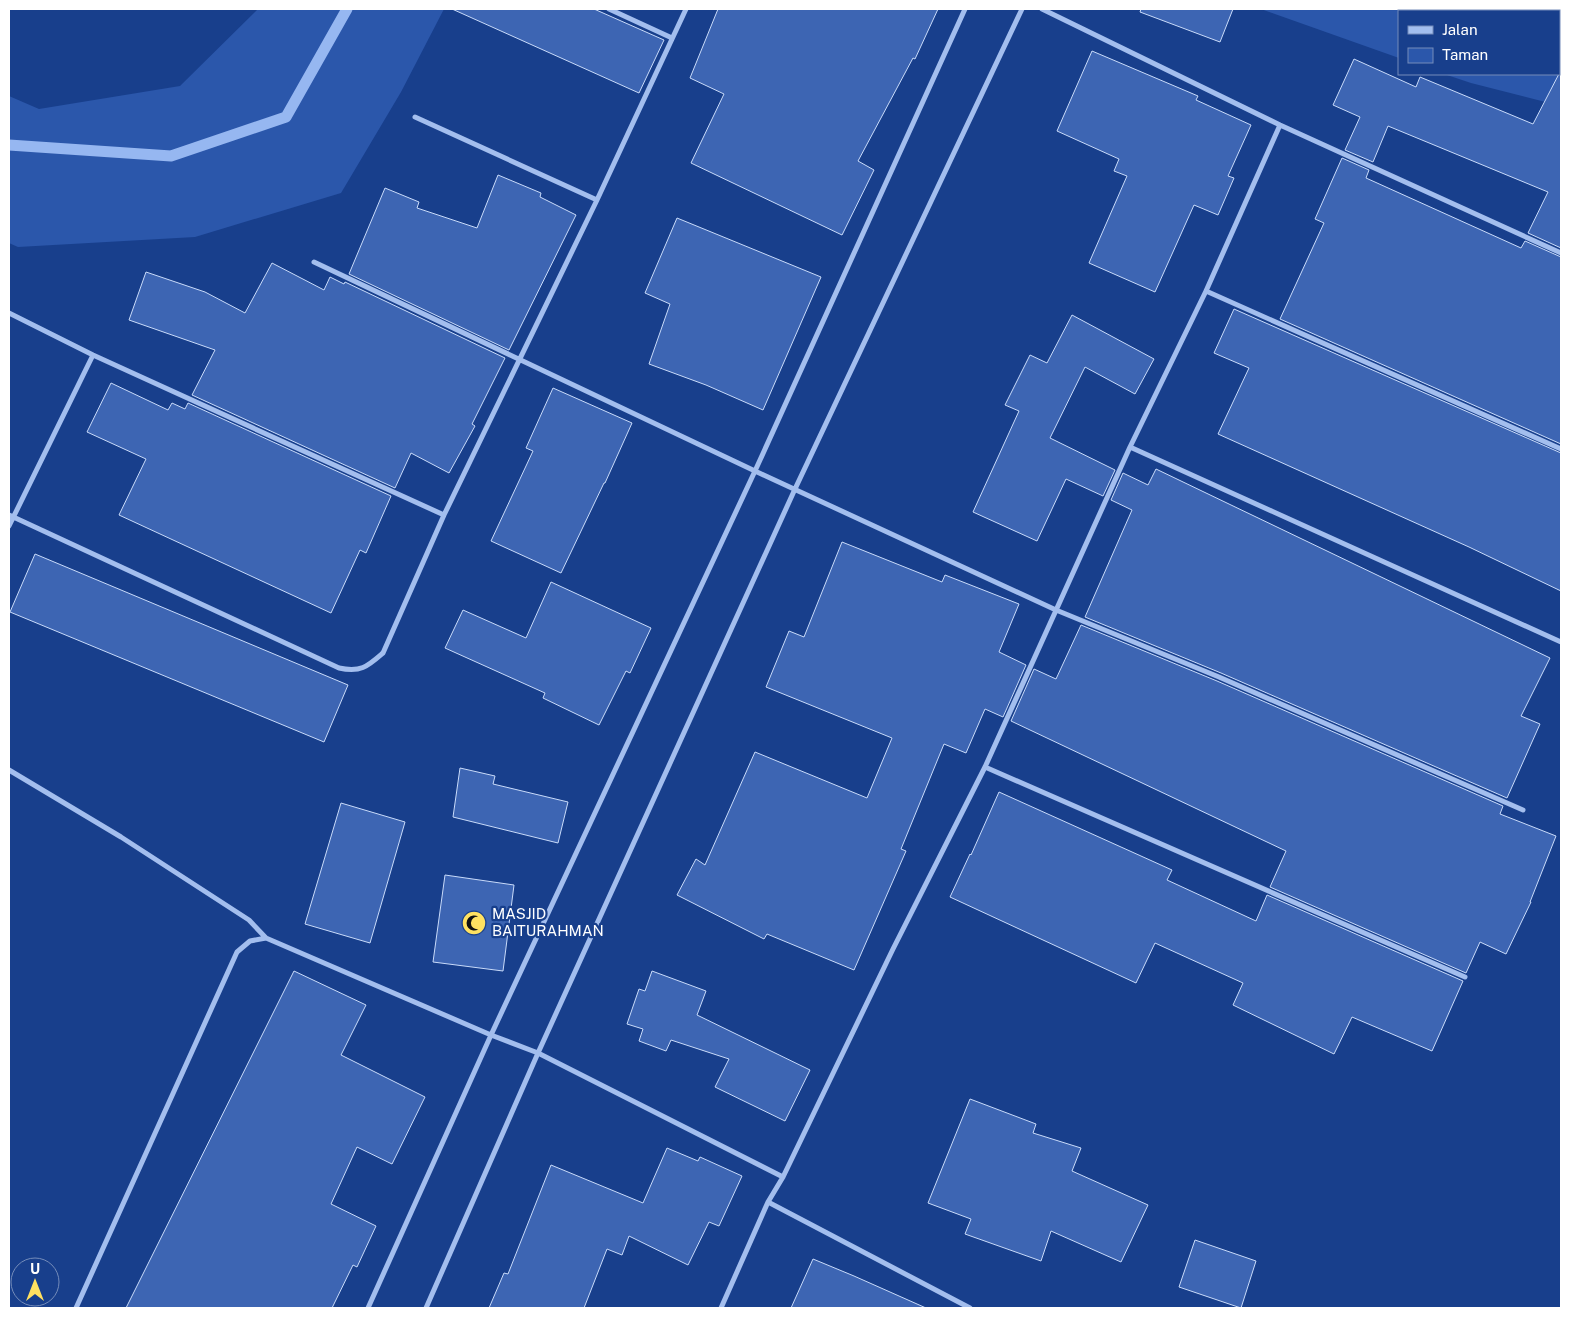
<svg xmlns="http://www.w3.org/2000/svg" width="1570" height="1317" font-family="'Public Sans',sans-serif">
<rect width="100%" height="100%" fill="#183f8c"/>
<path fill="#2b57ab" d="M 258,9 L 444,9 L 401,92 L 341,193 L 195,237 L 18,247 L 9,243 L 9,96 L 39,109 L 180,86 Z
M 1261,9 L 1561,9 L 1561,106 L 1471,83 L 1444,74 L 1559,74 L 1559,11 L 1399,11 L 1399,58 Z"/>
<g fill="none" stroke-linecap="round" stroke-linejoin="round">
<path stroke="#96b7f1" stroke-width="11" d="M 9,145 L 171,156 L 286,117 L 347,9"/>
</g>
<path fill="#3d65b3" stroke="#c9dbfa" d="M 452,9 L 594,9 L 664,40 L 639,93 Z
M 718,9 L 938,9 L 915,59 L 913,58 L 858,161 L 874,170 L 842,235 L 691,163 L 724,94 L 690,78 Z
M 1141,9 L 1233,9 L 1220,42 L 1140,12 Z
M 1092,51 L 1198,96 L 1196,100 L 1251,125 L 1228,176 L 1234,178 L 1218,215 L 1194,205 L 1155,292 L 1089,263 L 1127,176 L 1114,171 L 1119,159 L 1057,131 Z
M 1354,59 L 1416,87 L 1420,77 L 1533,124 L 1561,70 L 1561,248 L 1528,233 L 1548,192 L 1388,126 L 1373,162 L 1345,150 L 1360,117 L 1333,105 Z
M 1342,158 L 1369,170 L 1366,178 L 1521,248 L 1525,241 L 1561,257 L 1561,444 L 1280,319 L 1324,223 L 1315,219 Z
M 498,175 L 541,193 L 540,197 L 576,215 L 509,350 L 349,274 L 385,188 L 419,202 L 417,208 L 477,228 Z
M 677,218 L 821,277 L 763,410 L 706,385 L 649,364 L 670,304 L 645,293 Z
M 272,263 L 324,290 L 330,277 L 344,284 L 345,282 L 505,358 L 472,424 L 475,426 L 449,473 L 411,453 L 395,488 L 192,395 L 215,350 L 129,320 L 146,272 L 205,292 L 245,313 Z
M 1234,309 L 1561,453 L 1561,591 L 1469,547 L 1218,434 L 1249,368 L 1214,353 Z
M 1072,315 L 1154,359 L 1135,394 L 1085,367 L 1050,438 L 1115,470 L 1103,496 L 1066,479 L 1037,541 L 973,512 L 1019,411 L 1005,405 L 1030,355 L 1047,363 Z
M 111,383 L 168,410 L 172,403 L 185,409 L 188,403 L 391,496 L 366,553 L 360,550 L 331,613 L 119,515 L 146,459 L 87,432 Z
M 553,388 L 632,423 L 605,483 L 604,483 L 561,573 L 491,541 L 533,451 L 526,448 Z
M 1156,469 L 1550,658 L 1521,716 L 1540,724 L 1507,798 L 1221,673 L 1085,617 L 1132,510 L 1111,500 L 1123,473 L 1148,485 Z
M 842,542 L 942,582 L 945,575 L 1019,604 L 999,652 L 1026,665 L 1003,717 L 985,709 L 966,753 L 944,744 L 901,849 L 906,851 L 854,970 L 767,934 L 764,939 L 677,895 L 696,859 L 705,865 L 755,752 L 867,798 L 892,738 L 766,687 L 789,631 L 804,637 Z
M 35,554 L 348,685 L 324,742 L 10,612 Z
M 551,582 L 651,628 L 630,673 L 626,671 L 599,725 L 543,698 L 545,693 L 445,648 L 463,610 L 526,638 Z
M 1081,625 L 1217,681 L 1503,806 L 1500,814 L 1556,836 L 1530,902 L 1531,902 L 1506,954 L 1480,942 L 1466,973 L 1270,887 L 1286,851 L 1011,721 L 1034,669 L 1056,679 Z
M 460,768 L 495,776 L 493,784 L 568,802 L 558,843 L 453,817 Z
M 999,792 L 1172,870 L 1167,880 L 1256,921 L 1267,895 L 1463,981 L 1432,1051 L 1352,1017 L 1334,1054 L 1233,1005 L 1243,983 L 1155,943 L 1136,983 L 950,897 L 970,854 L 971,855 Z
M 341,803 L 405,822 L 370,943 L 305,924 Z
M 445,875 L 514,885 L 503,971 L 433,962 Z
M 294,971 L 366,1005 L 341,1055 L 425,1097 L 392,1164 L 357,1147 L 331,1204 L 376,1226 L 357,1267 L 353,1265 L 332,1308 L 126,1308 Z
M 652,971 L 706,991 L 697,1015 L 810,1070 L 785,1121 L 715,1087 L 729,1059 L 671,1040 L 666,1051 L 639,1041 L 643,1029 L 627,1024 L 639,989 L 645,991 Z
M 970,1099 L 1036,1124 L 1033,1133 L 1081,1148 L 1072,1171 L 1148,1205 L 1121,1262 L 1051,1231 L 1041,1261 L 965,1234 L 971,1219 L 928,1203 Z
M 667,1148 L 698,1161 L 700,1157 L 742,1176 L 719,1226 L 709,1222 L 688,1265 L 629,1236 L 622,1255 L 607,1249 L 584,1308 L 489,1308 L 504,1273 L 508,1274 L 551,1165 L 643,1203 Z
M 1195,1240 L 1256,1261 L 1241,1308 L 1179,1287 Z
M 813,1259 L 854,1276 L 926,1308 L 791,1308 Z"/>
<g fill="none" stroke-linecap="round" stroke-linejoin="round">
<path stroke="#a3beee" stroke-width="5" d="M 609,9 L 672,38
M 1042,9 L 1280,125 L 1561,253
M 415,117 L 597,200
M 314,262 L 755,471 L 1056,610 L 1219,677 L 1523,810
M 1206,291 L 1561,449
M 9,313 L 93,355 L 444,515
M 1130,447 L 1561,642
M 9,515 L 339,668 C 361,673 368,666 383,653 L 444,515 L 597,200 L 686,9
M 9,526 L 93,355
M 985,767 L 1465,977
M 9,770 L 121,837 L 249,920 L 266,938 L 491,1035 L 538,1053 L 783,1177
M 768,1202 L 970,1308
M 76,1308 L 237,952 L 250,941 L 266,938
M 368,1308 L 491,1035 L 755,471 L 965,9
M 426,1308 L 538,1053 L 795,489 L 1022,9
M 721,1308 L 768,1202 L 783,1177 L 893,949 L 985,767 L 1130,447 L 1206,291 L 1280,125"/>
</g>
<defs>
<g id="mosque-disc" transform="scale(1.25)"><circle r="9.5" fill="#ffe161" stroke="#183f8c"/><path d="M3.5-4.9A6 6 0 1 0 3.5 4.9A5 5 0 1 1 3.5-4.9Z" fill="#111"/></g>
</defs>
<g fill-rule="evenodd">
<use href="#mosque-disc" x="474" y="923"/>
</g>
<g text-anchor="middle" stroke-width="4.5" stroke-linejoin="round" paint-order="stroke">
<g font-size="15" fill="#fff" stroke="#183f8c" text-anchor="start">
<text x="492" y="919">MASJID<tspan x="492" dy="17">BAITURAHMAN</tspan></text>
</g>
</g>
<rect width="1570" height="1317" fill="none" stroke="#ffffff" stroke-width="20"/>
<rect x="1398" y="10" width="162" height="65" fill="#183f8c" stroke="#748cba"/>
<rect x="1408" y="26" width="25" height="8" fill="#a3beee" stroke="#748cba"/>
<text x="1442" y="35" font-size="15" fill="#ffffff">Jalan</text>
<rect x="1408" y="48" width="25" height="15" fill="#2b57ab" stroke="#748cba"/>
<text x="1442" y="60" font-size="15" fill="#ffffff">Taman</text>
<g transform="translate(35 1282)"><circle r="24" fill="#183f8c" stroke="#748cba"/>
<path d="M0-4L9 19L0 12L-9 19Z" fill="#ffe161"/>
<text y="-8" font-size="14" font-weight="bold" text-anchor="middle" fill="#ffffff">U</text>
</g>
</svg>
